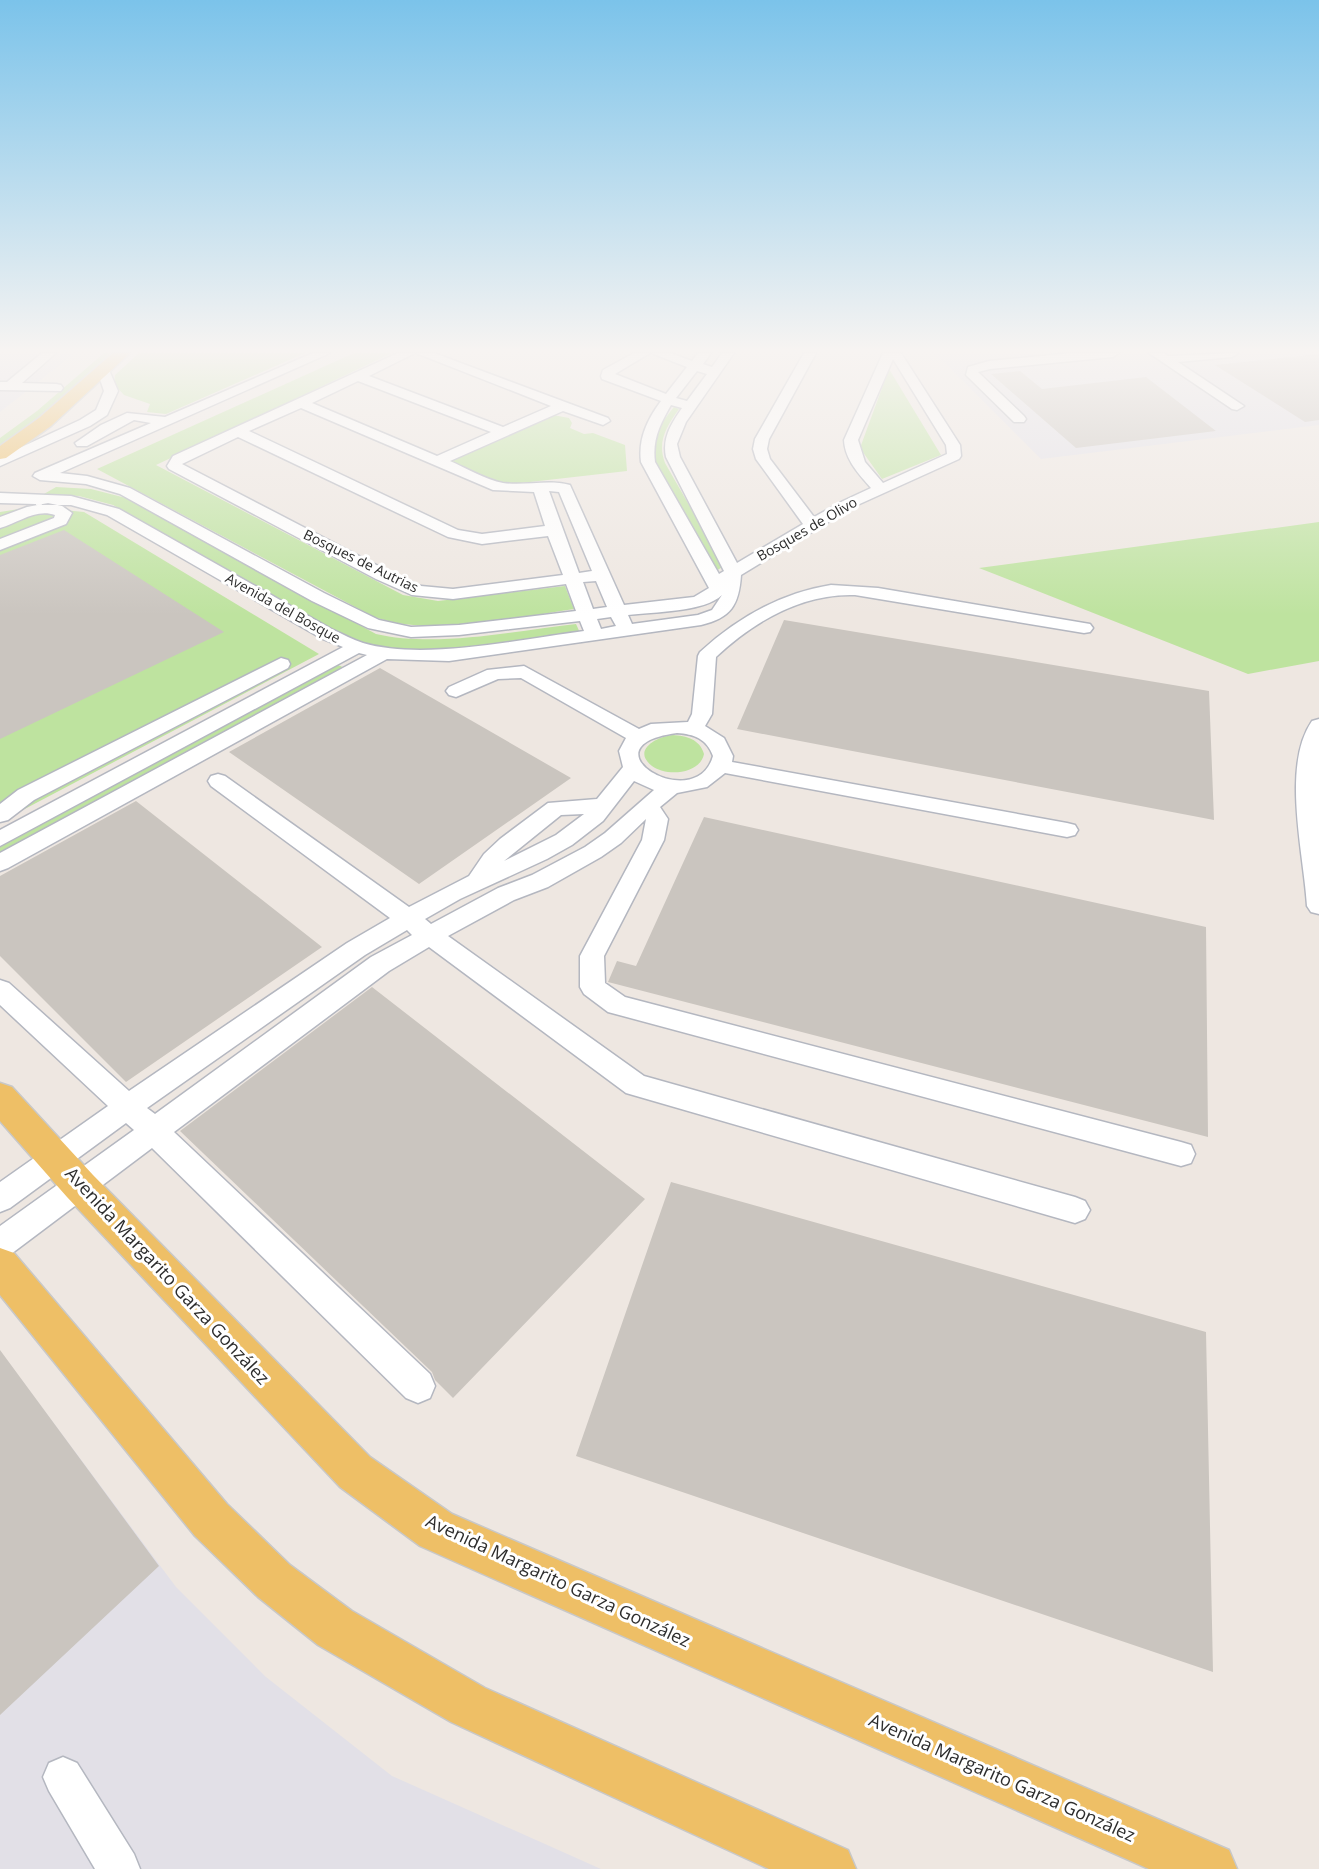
<svg xmlns="http://www.w3.org/2000/svg" width="1319" height="1869" font-family="'Open Sans',sans-serif">
<rect width="100%" height="100%" fill="#eee7e1"/>
<path fill="#e2e0e7" d="M 0,353 L 75,353 L 0,412 Z
M 935,353 L 1319,353 L 1319,425 L 1041,459 Z
M 0,1351 L 176,1587 L 266,1677 L 392,1776 L 601,1869 L 0,1869 Z"/>
<path fill="#bee39f" d="M 104,353 L 114,353 L 48,410 L 0,445 L 0,438 L 37,411 Z
M 139,353 L 305,353 L 166,414 L 147,412 L 150,404 L 124,395 L 114,384 L 115,375 Z
M 354,353 L 392,353 L 156,465 L 403,595 L 438,601 L 565,586 L 574,609 C 509,618 438,638 374,617 L 97,469 Z
M 889,369 L 941,455 L 882,479 L 860,448 Z
M 674,407 L 679,409 C 666,427 657,442 665,463 L 724,566 L 716,571 L 656,464 C 649,442 659,425 674,407 Z
M 553,415 L 569,418 L 572,423 L 570,428 L 584,434 L 593,433 L 625,445 L 627,471 L 503,485 L 445,462 Z
M 56,487 L 91,489 L 126,498 L 376,634 C 437,648 514,631 576,624 L 581,635 L 434,651 L 404,651 L 358,644 L 113,505 L 79,496 L 44,494 Z
M 32,507 L 84,512 L 319,654 L 0,822 L 0,512 Z
M 1319,522 L 1319,661 L 1248,674 L 979,568 Z
M 338,665 L 347,669 L 0,855 L 0,847 Z
M 673,735 C 686,736 700,739 704,754 C 700,774 667,777 652,766 C 631,750 658,736 673,735 Z"/>
<path fill="#cac5bf" d="M 1319,354 L 1319,420 L 1305,422 L 1215,365 Z
M 1020,371 L 1042,389 L 1146,377 L 1216,431 L 1076,448 L 991,374 Z
M 64,530 L 224,632 L 0,739 L 0,555 Z
M 784,620 L 1209,691 L 1214,820 L 737,729 Z
M 380,668 L 571,778 L 419,884 L 229,752 Z
M 136,801 L 322,947 L 126,1082 L 0,956 L 0,876 Z
M 704,817 L 1206,927 L 1208,1137 L 608,982 L 617,961 L 636,966 Z
M 372,987 L 645,1199 L 453,1398 L 435,1380 L 432,1372 L 180,1131 Z
M 671,1182 L 1206,1332 L 1213,1672 L 576,1456 Z
M 0,1350 L 159,1566 L 0,1715 Z"/>
<g fill="none" stroke-linecap="round" stroke-linejoin="round">
<g stroke="#b4b7c0" stroke-width="3">
<path id="minor" d="M 42,353 L 56,353 L 22,383 L 56,384 L 61,385 L 63,388 L 61,391 L 0,390 L 0,382 L 7,382 Z
M 313,353 L 330,353 L 60,473 L 87,476 L 130,488 L 324,593 L 379,620 L 411,627 L 459,625 L 576,611 L 566,584 L 453,599 L 412,595 L 376,579 L 169,469 L 167,466 L 173,456 L 398,353 L 415,353 L 369,376 L 503,427 L 551,406 L 416,353 L 434,353 L 608,418 L 610,421 L 603,425 L 563,411 L 450,461 C 466,468 486,480 503,483 C 526,486 548,479 570,485 L 624,605 L 694,597 L 709,588 L 641,462 C 638,439 647,420 661,401 L 602,379 L 601,376 L 603,370 L 634,353 L 650,353 L 615,374 L 666,394 L 687,367 L 651,353 L 670,353 L 692,361 L 698,353 L 711,353 L 703,364 L 712,367 L 722,353 L 734,353 L 686,422 L 677,444 L 680,457 L 737,563 L 803,524 L 756,459 L 753,449 L 755,439 L 804,353 L 816,353 L 769,439 L 767,449 L 770,459 L 814,517 L 843,501 L 871,488 C 859,474 845,460 844,440 L 883,353 L 901,353 L 960,445 L 961,456 L 959,459 L 853,507 L 741,575 C 739,605 731,618 701,625 L 449,661 L 387,659 L 8,868 L 0,871 L 0,853 L 367,655 L 359,653 L 0,846 L 0,830 L 343,647 L 321,638 L 107,515 L 71,505 L 0,503 L 0,493 L 71,496 L 119,509 L 333,630 C 343,634 353,640 363,643 C 423,661 522,639 584,631 L 580,621 L 459,635 L 411,637 L 368,628 L 312,601 L 120,494 L 86,484 L 40,480 L 33,476 L 35,473 L 151,423 L 134,420 L 87,446 L 77,446 L 75,443 L 101,425 L 127,413 L 165,417 ZM 893,359 L 946,445 L 947,454 L 883,483 L 865,462 L 858,440 ZM 697,371 L 707,374 L 687,401 L 676,398 ZM 358,381 L 491,432 L 437,456 L 312,403 ZM 671,405 L 682,408 C 671,424 662,438 666,457 L 724,571 L 719,574 L 655,462 C 652,440 660,424 671,405 ZM 301,408 L 493,490 L 534,492 L 545,526 L 482,534 L 458,530 L 249,431 ZM 238,437 L 448,537 L 482,544 L 548,536 L 563,575 L 453,589 L 421,586 L 388,571 L 182,464 ZM 549,491 L 559,492 L 592,571 L 579,573 ZM 596,581 L 607,607 L 593,609 L 583,582 ZM 722,595 L 712,610 L 698,615 L 632,624 L 628,615 C 653,612 705,612 722,595 ZM 611,617 L 616,626 L 601,629 L 597,619 Z
M 1072,353 L 1119,353 L 1113,357 L 990,369 L 978,372 L 1024,416 L 1026,419 L 1024,422 L 1014,422 L 966,375 L 968,367 L 989,361 Z
M 1149,353 L 1164,353 L 1168,356 L 1238,353 L 1232,357 L 1178,362 L 1244,406 L 1237,410 L 1232,409 Z
M 103,366 L 109,370 L 118,391 L 107,415 L 90,426 L 0,466 L 0,457 L 80,420 L 96,410 L 104,391 L 97,370 Z
M 48,503 L 62,506 L 72,513 L 66,524 L 0,550 L 0,539 L 54,518 L 55,515 C 36,508 18,523 0,528 L 0,517 L 27,507 Z
M 831,585 L 878,588 L 1084,623 L 1090,624 L 1093,628 L 1090,632 L 1084,633 L 855,595 C 802,593 753,622 716,657 L 712,714 L 705,726 L 724,738 L 733,756 L 732,762 L 1067,823 L 1075,825 L 1078,830 L 1075,835 L 1067,837 L 725,773 L 707,787 L 677,793 L 660,807 L 668,819 L 664,840 L 604,956 L 605,983 L 625,997 L 1181,1142 L 1191,1145 L 1195,1154 L 1191,1163 L 1181,1166 L 608,1012 L 584,994 L 580,987 L 580,956 L 642,840 L 646,819 L 621,843 L 601,857 L 548,887 L 514,900 L 448,936 L 644,1076 L 1075,1197 L 1085,1201 L 1090,1210 L 1085,1219 L 1075,1223 L 626,1093 L 429,947 L 389,971 L 174,1132 L 430,1374 L 435,1386 L 430,1398 L 418,1403 L 406,1398 L 152,1148 L 11,1254 L 0,1258 L 0,1226 L 134,1130 L 126,1123 L 10,1208 L 0,1212 L 0,1182 L 108,1106 L 0,1005 L 0,980 L 9,983 L 129,1091 L 347,943 L 390,918 L 211,786 L 208,781 L 211,776 L 218,774 L 225,776 L 409,907 L 469,876 L 484,854 L 500,839 L 548,803 L 597,799 L 623,767 L 619,751 L 626,738 L 521,678 L 498,679 L 456,697 L 449,695 L 446,691 L 449,687 L 487,670 L 524,666 L 639,729 L 651,724 L 688,722 L 692,714 L 698,656 L 700,652 C 737,618 781,593 831,585 ZM 677,733 C 694,734 707,739 713,756 C 696,817 579,746 677,733 ZM 634,781 L 654,790 L 605,833 L 585,847 L 532,875 L 498,888 L 431,924 L 425,919 L 460,899 L 547,859 L 572,845 L 603,821 ZM 584,814 L 556,835 L 504,861 L 561,815 ZM 407,930 L 412,935 L 371,957 L 155,1114 L 147,1108 L 365,955 Z
M 281,658 L 288,660 L 290,664 L 288,668 L 34,800 L 8,820 L 0,822 L 0,804 L 18,790 Z
M 1319,719 L 1319,914 L 1311,912 L 1307,906 C 1304,854 1281,766 1312,721 Z
M 63,1757 L 77,1763 L 134,1854 L 140,1869 L 95,1869 L 49,1791 L 43,1777 L 49,1763 Z"/>
</g>
<g stroke="#c8c8c8" stroke-width="3">
<path id="major" d="M 113,353 L 130,353 L 51,426 L 6,458 L 0,459 L 0,446 L 39,418 Z
M 0,1083 L 12,1087 L 93,1175 L 370,1457 L 452,1514 L 1229,1850 L 1237,1869 L 1149,1869 L 420,1546 L 340,1487 L 67,1197 L 0,1121 Z
M 0,1248 L 14,1253 L 227,1504 L 290,1565 L 352,1611 L 485,1688 L 848,1850 L 856,1869 L 769,1869 L 451,1722 L 318,1645 L 258,1597 L 195,1536 L 0,1295 Z"/>
</g>
<use href="#minor" fill="#fff" fill-rule="evenodd"/>
<use href="#major" fill="#eebf66" fill-rule="evenodd"/>
</g>
<linearGradient id="sky" x2="0" y2="1"><stop stop-color="#7bc3ea"/><stop offset="0.57" stop-color="#f7f4f2"/><stop offset="1" stop-color="#f7f4f2" stop-opacity="0"/></linearGradient>
<rect width="1319" height="615" fill="url(#sky)"/>
<g text-anchor="middle" stroke-width="6" stroke-linejoin="round" paint-order="stroke">
<g font-size="14" fill="#2d2d2d" stroke="#fff">
<text transform="translate(807 529) rotate(-30)" y="5">Bosques de Olivo</text>
<text transform="translate(361 561) rotate(26)" y="5">Bosques de Autrias</text>
<text transform="translate(283 608) rotate(29)" y="5">Avenida del Bosque</text>
</g>
<g font-size="18" fill="#2d2d2d" stroke="#fff">
<text transform="translate(167 1276) rotate(47)" y="6">Avenida Margarito Garza González</text>
<text transform="translate(558 1581) rotate(25)" y="6">Avenida Margarito Garza González</text>
<text transform="translate(1002 1778) rotate(24)" y="6">Avenida Margarito Garza González</text>
</g>
</g>
</svg>
